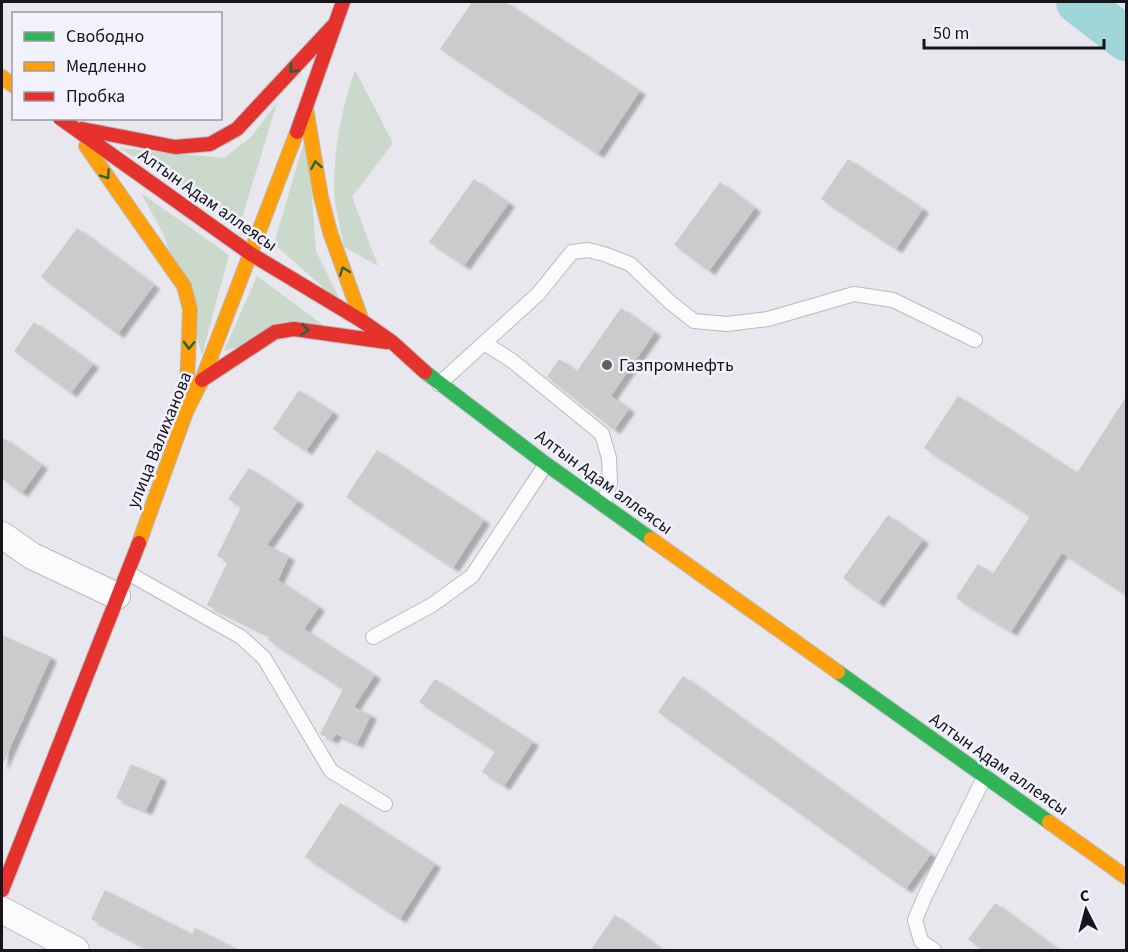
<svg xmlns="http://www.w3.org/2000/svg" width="1128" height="952" font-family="'Source Sans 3',sans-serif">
<defs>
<filter id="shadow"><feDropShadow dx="6" dy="4" stdDeviation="1.5" flood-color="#0004"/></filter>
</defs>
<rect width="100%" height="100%" fill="#e7e7ed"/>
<path fill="#cad9cb" d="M 355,70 L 393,143 L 352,197 L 378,266 L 344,247 C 341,228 334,207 334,188 C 334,147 342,107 355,70 Z
M 277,103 L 241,221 L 119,148 L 224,158 L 251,137 Z
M 307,131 L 316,251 L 342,304 L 274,244 Z
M 141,193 L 229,255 L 202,355 L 164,235 Z
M 257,276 L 323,325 L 224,351 Z"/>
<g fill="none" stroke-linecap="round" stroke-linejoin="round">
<path stroke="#9ed5d9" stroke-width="44" d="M 1078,2 L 1126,39"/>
</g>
<path fill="#cccacb" filter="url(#shadow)" d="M 472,2 L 505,2 L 640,91 L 598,154 L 440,49 Z
M 848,159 L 923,209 L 896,249 L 821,199 Z
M 474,179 L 509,203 L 464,266 L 429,242 Z
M 720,182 L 755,208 L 709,271 L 674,245 Z
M 77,228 L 154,285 L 118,334 L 41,277 Z
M 621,308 L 655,332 L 611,396 L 629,409 L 614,430 L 547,377 L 559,359 L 577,371 Z
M 34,322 L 93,364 L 71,393 L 14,351 Z
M 299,390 L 333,412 L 306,451 L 273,429 Z
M 958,396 L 1077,473 L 1126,397 L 1126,595 L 1062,553 L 1011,632 L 956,598 L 978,564 L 993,574 L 1030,516 L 924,448 Z
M 2,437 L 42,465 L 22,493 L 2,479 Z
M 377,450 L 484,520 L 453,568 L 346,497 Z
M 249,468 L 298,501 L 267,545 L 289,556 L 278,580 L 319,607 L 304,629 L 375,675 L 354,707 L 371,715 L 357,744 L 336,734 L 332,740 L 320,734 L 343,689 L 268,640 L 270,636 L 207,605 L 228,561 L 217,556 L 241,507 L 228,499 Z
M 888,515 L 923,540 L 878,603 L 843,578 Z
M 2,635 L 51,657 L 2,766 Z
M 683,676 L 931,854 L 906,889 L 658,712 Z
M 435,679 L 533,742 L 504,786 L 482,772 L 495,751 L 419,702 Z
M 131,764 L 161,777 L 146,811 L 116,798 Z
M 340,803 L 435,864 L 400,919 L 305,857 Z
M 105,890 L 192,934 L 195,928 L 241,951 L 152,951 L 91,919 Z
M 995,903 L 1060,951 L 984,951 L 968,939 Z
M 615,915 L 664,951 L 590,951 Z"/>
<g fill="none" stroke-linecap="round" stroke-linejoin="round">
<g stroke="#bababf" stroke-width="16">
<path id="lane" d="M 484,343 L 511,360 L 602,434 L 609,458 L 610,482 L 604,505
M 439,384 L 538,294 L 572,252 L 588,250 L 604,254 L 630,264 L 671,303 L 694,321 L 727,324 L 768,319 L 854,294 L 893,300 L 975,340
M 128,573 L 241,637 L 264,658 L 331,771 L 385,804
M 373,637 L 432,605 L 472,576 L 546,464
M 934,950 L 921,941 L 915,920 L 925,896 L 985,776"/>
</g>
<g stroke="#bababf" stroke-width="28">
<path id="street" d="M 2,535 L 32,556 L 117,596
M 2,910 L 76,950"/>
</g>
<g stroke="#bababf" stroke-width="16">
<path id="fast" d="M 425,372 L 546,464 L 651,539
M 838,672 L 1049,822"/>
</g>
<g stroke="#bababf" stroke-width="16">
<path id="slow" d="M 2,77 L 14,86
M 306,108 L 321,197 L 330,232 L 362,321
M 86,146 L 184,286 L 190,309 L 186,412
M 651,539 L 838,672
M 139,543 L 186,412 L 202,380 L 297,132
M 1049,822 L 1126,877"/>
</g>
<g stroke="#bababf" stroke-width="16">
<path id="jam" d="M 60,118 L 251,254 L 362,321 L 392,342 L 425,372
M 82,129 L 175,147 L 210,144 L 237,129 L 333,26
M 297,132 L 343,2
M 202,380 L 275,332 L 294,329 L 387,342
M 2,890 L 139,543"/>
</g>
<use href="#lane" stroke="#fbfbfc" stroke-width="14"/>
<use href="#street" stroke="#fbfbfc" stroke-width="26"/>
<use href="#fast" stroke="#30b455" stroke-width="14"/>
<use href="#slow" stroke="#ff9f0a" stroke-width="14"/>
<use href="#jam" stroke="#e5322d" stroke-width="14"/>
</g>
<defs><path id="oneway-chevron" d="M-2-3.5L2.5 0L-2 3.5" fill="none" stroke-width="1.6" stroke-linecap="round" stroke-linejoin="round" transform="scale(1.5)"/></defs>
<g stroke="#236538">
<use href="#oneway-chevron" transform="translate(293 69) rotate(133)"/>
<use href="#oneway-chevron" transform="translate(316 165) rotate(-100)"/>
<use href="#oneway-chevron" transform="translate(106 175) rotate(55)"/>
<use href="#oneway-chevron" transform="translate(344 271) rotate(-110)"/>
<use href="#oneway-chevron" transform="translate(305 330) rotate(8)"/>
<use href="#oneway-chevron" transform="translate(189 345) rotate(92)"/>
</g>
<circle fill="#5f5f64" stroke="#f2f2fe" stroke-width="2" cx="607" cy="365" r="6"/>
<g text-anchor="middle" stroke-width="5" stroke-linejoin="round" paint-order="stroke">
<g font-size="18" fill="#16161a" stroke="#f2f2fe">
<text transform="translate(208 200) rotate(35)" y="6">Алтын Адам аллеясы</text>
<text transform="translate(159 440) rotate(-68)" y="6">улица Валиханова</text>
<text transform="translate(604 482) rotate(36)" y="6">Алтын Адам аллеясы</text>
<text transform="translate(999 764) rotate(35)" y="6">Алтын Адам аллеясы</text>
</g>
<g font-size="18" fill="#16161a" stroke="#f2f2fe" text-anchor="start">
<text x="619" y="371">Газпромнефть</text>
</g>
</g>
<rect width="1128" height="952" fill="none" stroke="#16161a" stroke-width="6"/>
<rect x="12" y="12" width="210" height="108" fill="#f2f2fe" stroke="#9a9aa3" stroke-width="1.5"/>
<rect x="24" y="32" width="30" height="9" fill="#30b455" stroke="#9a9aa3" stroke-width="1.5"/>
<text x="66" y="42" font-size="18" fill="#16161a">Свободно</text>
<rect x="24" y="62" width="30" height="9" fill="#ff9f0a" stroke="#9a9aa3" stroke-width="1.5"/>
<text x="66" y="72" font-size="18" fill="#16161a">Медленно</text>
<rect x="24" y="92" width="30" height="9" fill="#e5322d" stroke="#9a9aa3" stroke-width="1.5"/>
<text x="66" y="102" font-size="18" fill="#16161a">Пробка</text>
<g transform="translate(1086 910) rotate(354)" stroke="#f2f2fe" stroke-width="4.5" paint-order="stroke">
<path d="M0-4.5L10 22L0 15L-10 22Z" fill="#16161a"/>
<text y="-9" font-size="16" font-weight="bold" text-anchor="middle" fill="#16161a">С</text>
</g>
<path d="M924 39v9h180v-9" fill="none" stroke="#16161a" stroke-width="3"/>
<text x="933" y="39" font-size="18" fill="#16161a" stroke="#f2f2fe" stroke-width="4.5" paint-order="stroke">50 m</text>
</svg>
